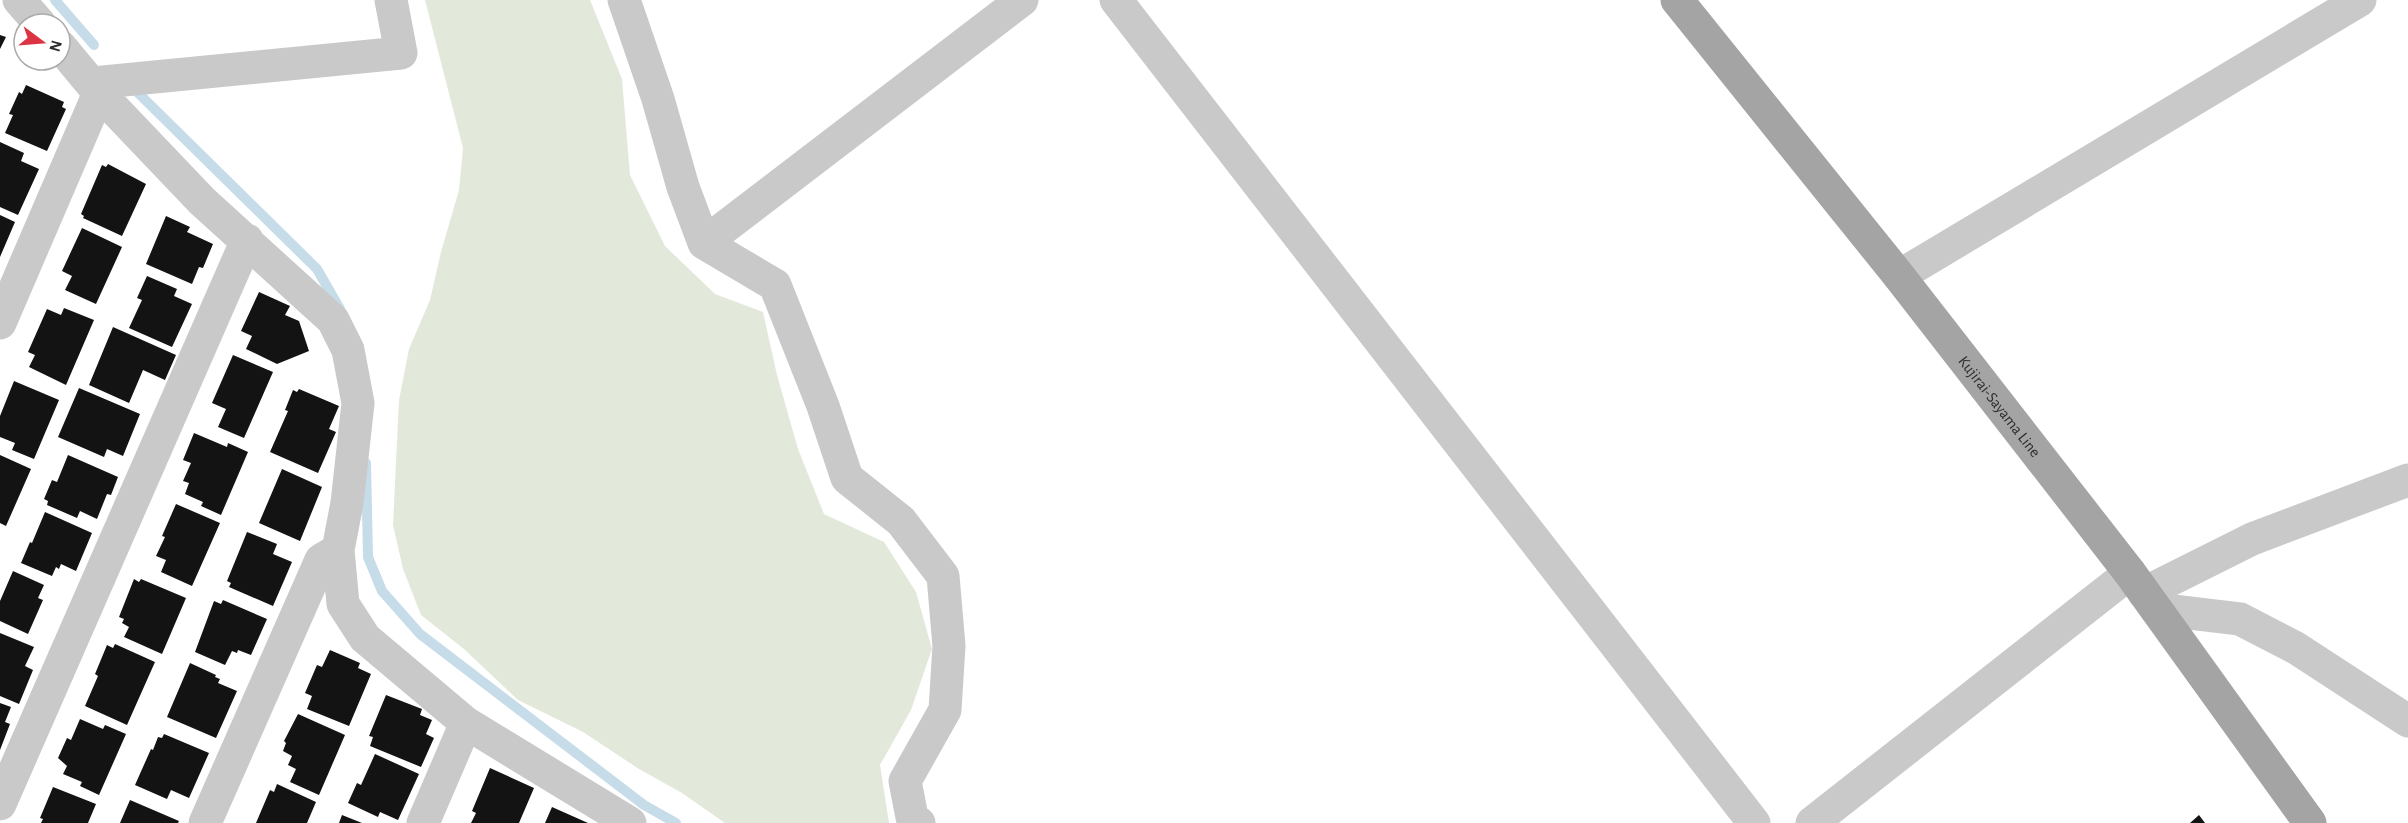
<svg xmlns="http://www.w3.org/2000/svg" width="2408" height="823" font-family="'Alegreya Sans',sans-serif">
<rect width="100%" height="100%" fill="#fff"/>
<path fill="#e2e9da" d="M 425,0 L 590,0 L 622,79 L 630,175 L 665,246 L 715,294 L 763,312 L 777,375 L 798,449 L 824,514 L 884,542 L 916,592 L 932,649 L 911,710 L 880,765 L 889,823 L 725,823 L 682,793 L 639,769 L 583,732 L 518,700 L 464,649 L 421,615 L 403,569 L 393,525 L 399,400 L 409,349 L 430,300 L 441,252 L 459,190 L 463,148 Z"/>
<g fill="none" stroke-linecap="round" stroke-linejoin="round">
<path stroke="#c6dce9" stroke-width="10" d="M 55,0 L 94,45
M 130,85 L 317,269 L 340,309
M 366,463 L 368,557 L 382,591 L 420,634 L 644,805 L 676,823"/>
</g>
<path fill="#131313" d="M 0,35 L 6,37 L 0,49 Z
M 26,85 L 64,102 L 62,107 L 66,109 L 47,151 L 5,133 L 13,115 L 9,114 L 19,92 L 22,94 Z
M 0,142 L 24,153 L 21,161 L 39,169 L 18,215 L 0,207 Z
M 108,164 L 146,184 L 122,236 L 83,218 L 84,216 L 81,214 L 102,165 L 106,167 Z
M 0,215 L 15,222 L 0,257 Z
M 166,216 L 190,227 L 187,232 L 213,244 L 203,268 L 199,267 L 192,284 L 146,264 Z
M 82,228 L 122,247 L 96,304 L 65,290 L 72,276 L 62,271 Z
M 147,276 L 177,289 L 174,296 L 192,304 L 172,347 L 129,328 L 142,300 L 137,298 Z
M 259,292 L 290,306 L 285,315 L 299,321 L 309,351 L 277,364 L 246,349 L 252,336 L 241,331 Z
M 64,308 L 94,320 L 66,385 L 29,367 L 35,355 L 28,352 L 47,309 L 61,315 Z
M 113,327 L 176,355 L 165,380 L 143,370 L 129,403 L 89,385 Z
M 233,355 L 273,372 L 244,438 L 218,427 L 226,409 L 212,403 Z
M 14,381 L 59,400 L 34,459 L 12,450 L 15,443 L 0,437 L 0,416 Z
M 79,388 L 140,414 L 123,456 L 107,449 L 104,457 L 58,437 Z
M 299,389 L 339,406 L 329,429 L 336,432 L 318,473 L 270,452 L 288,411 L 285,410 L 293,390 L 297,392 Z
M 194,433 L 227,447 L 228,443 L 248,452 L 221,515 L 201,506 L 203,502 L 185,494 L 189,483 L 183,481 L 191,463 L 183,460 Z
M 0,455 L 31,469 L 6,526 L 0,523 Z
M 68,455 L 118,477 L 111,495 L 107,494 L 97,519 L 80,511 L 77,518 L 47,505 L 48,501 L 44,499 L 52,480 L 57,482 Z
M 282,469 L 322,487 L 300,541 L 259,523 Z
M 176,504 L 220,523 L 192,586 L 161,572 L 166,560 L 156,556 L 165,537 L 162,536 Z
M 45,512 L 92,533 L 76,571 L 61,564 L 59,569 L 56,567 L 52,576 L 21,563 L 30,542 L 32,543 Z
M 247,532 L 277,544 L 273,554 L 292,562 L 273,606 L 229,587 L 231,583 L 227,581 Z
M 13,571 L 44,585 L 38,598 L 43,600 L 28,634 L 0,621 L 0,601 Z
M 134,579 L 139,582 L 141,579 L 186,598 L 162,654 L 124,637 L 129,627 L 122,623 L 124,619 L 119,617 Z
M 223,600 L 267,619 L 251,655 L 238,650 L 237,653 L 232,651 L 225,665 L 195,652 L 214,601 L 221,604 Z
M 0,633 L 34,647 L 25,666 L 33,670 L 19,704 L 0,696 Z
M 115,644 L 155,662 L 127,725 L 85,706 L 98,676 L 95,674 L 107,645 L 113,648 Z
M 330,650 L 360,663 L 358,668 L 371,674 L 349,726 L 307,709 L 312,696 L 305,693 L 317,665 L 322,667 Z
M 190,663 L 216,675 L 215,677 L 220,679 L 218,683 L 237,691 L 216,738 L 167,717 Z
M 386,695 L 422,709 L 420,715 L 432,720 L 426,734 L 434,738 L 421,767 L 370,746 L 373,737 L 369,736 Z
M 0,703 L 11,707 L 5,722 L 10,724 L 0,750 Z
M 298,714 L 345,735 L 319,795 L 290,782 L 296,769 L 288,765 L 292,756 L 283,751 L 286,743 L 284,741 Z
M 80,719 L 103,729 L 105,725 L 126,734 L 99,795 L 80,786 L 82,782 L 63,774 L 67,766 L 58,758 L 67,738 L 71,740 Z
M 164,734 L 209,753 L 189,798 L 171,790 L 167,799 L 135,785 L 151,749 L 153,750 L 158,737 L 162,738 Z
M 375,754 L 419,774 L 398,820 L 380,812 L 378,817 L 348,803 L 357,783 L 361,785 Z
M 490,768 L 534,788 L 519,823 L 471,823 L 476,813 L 472,811 Z
M 277,784 L 316,802 L 307,823 L 256,823 L 270,790 L 274,792 Z
M 53,787 L 96,804 L 88,823 L 41,823 L 43,819 L 40,818 Z
M 130,800 L 179,821 L 178,823 L 120,823 Z
M 552,807 L 588,823 L 545,823 Z
M 342,815 L 362,823 L 339,823 Z
M 2199,815 L 2205,823 L 2190,823 Z"/>
<g fill="none" stroke-linecap="round" stroke-linejoin="round">
<path stroke="#c9c9c9" stroke-width="33" d="M 19,0 L 40,24
M 624,0 L 658,99 L 683,187 L 704,243 L 775,285 L 823,406 L 847,478 L 901,521 L 943,576 L 949,646 L 945,710 L 905,781 L 912,817 L 919,823
M 1116,0 L 1754,823
M 60,46 L 99,93 L 202,201 L 333,320 L 348,350 L 358,403 L 347,503 L 338,550 L 343,604 L 365,638 L 466,723 L 630,823
M 93,83 L 401,53 L 391,0
M 704,243 L 1022,0
M 1899,276 L 2360,0
M 0,323 L 99,93
M 2144,593 L 2252,539 L 2408,480
M 2156,609 L 2240,619 L 2296,648 L 2408,721
M 0,804 L 247,240
M 205,823 L 321,560 L 338,550
M 423,823 L 466,723
M 1812,823 L 2130,573"/>
<path stroke="#a4a4a4" stroke-width="33" id="s1" d="M 1677,0 L 1899,276 L 2130,573 L 2310,823"/>
</g>
<g text-anchor="middle" stroke-width="6" stroke-linejoin="round" paint-order="stroke">
<g font-size="16" fill="#2c2c2c" stroke="#fff">
<text dy="6" stroke="none"><textPath href="#s1" startOffset="519">Kujirai-Sayama Line</textPath></text>
</g>
</g>
<g transform="translate(42 42) rotate(106)"><circle r="28" fill="#ffffff" stroke="#ababab" stroke-width="1.5"/>
<path d="M0-4.5L10 22L0 15L-10 22Z" fill="#dd3443"/>
<text y="-9" font-size="16" font-weight="bold" text-anchor="middle" fill="#2c2c2c">N</text>
</g>
</svg>
